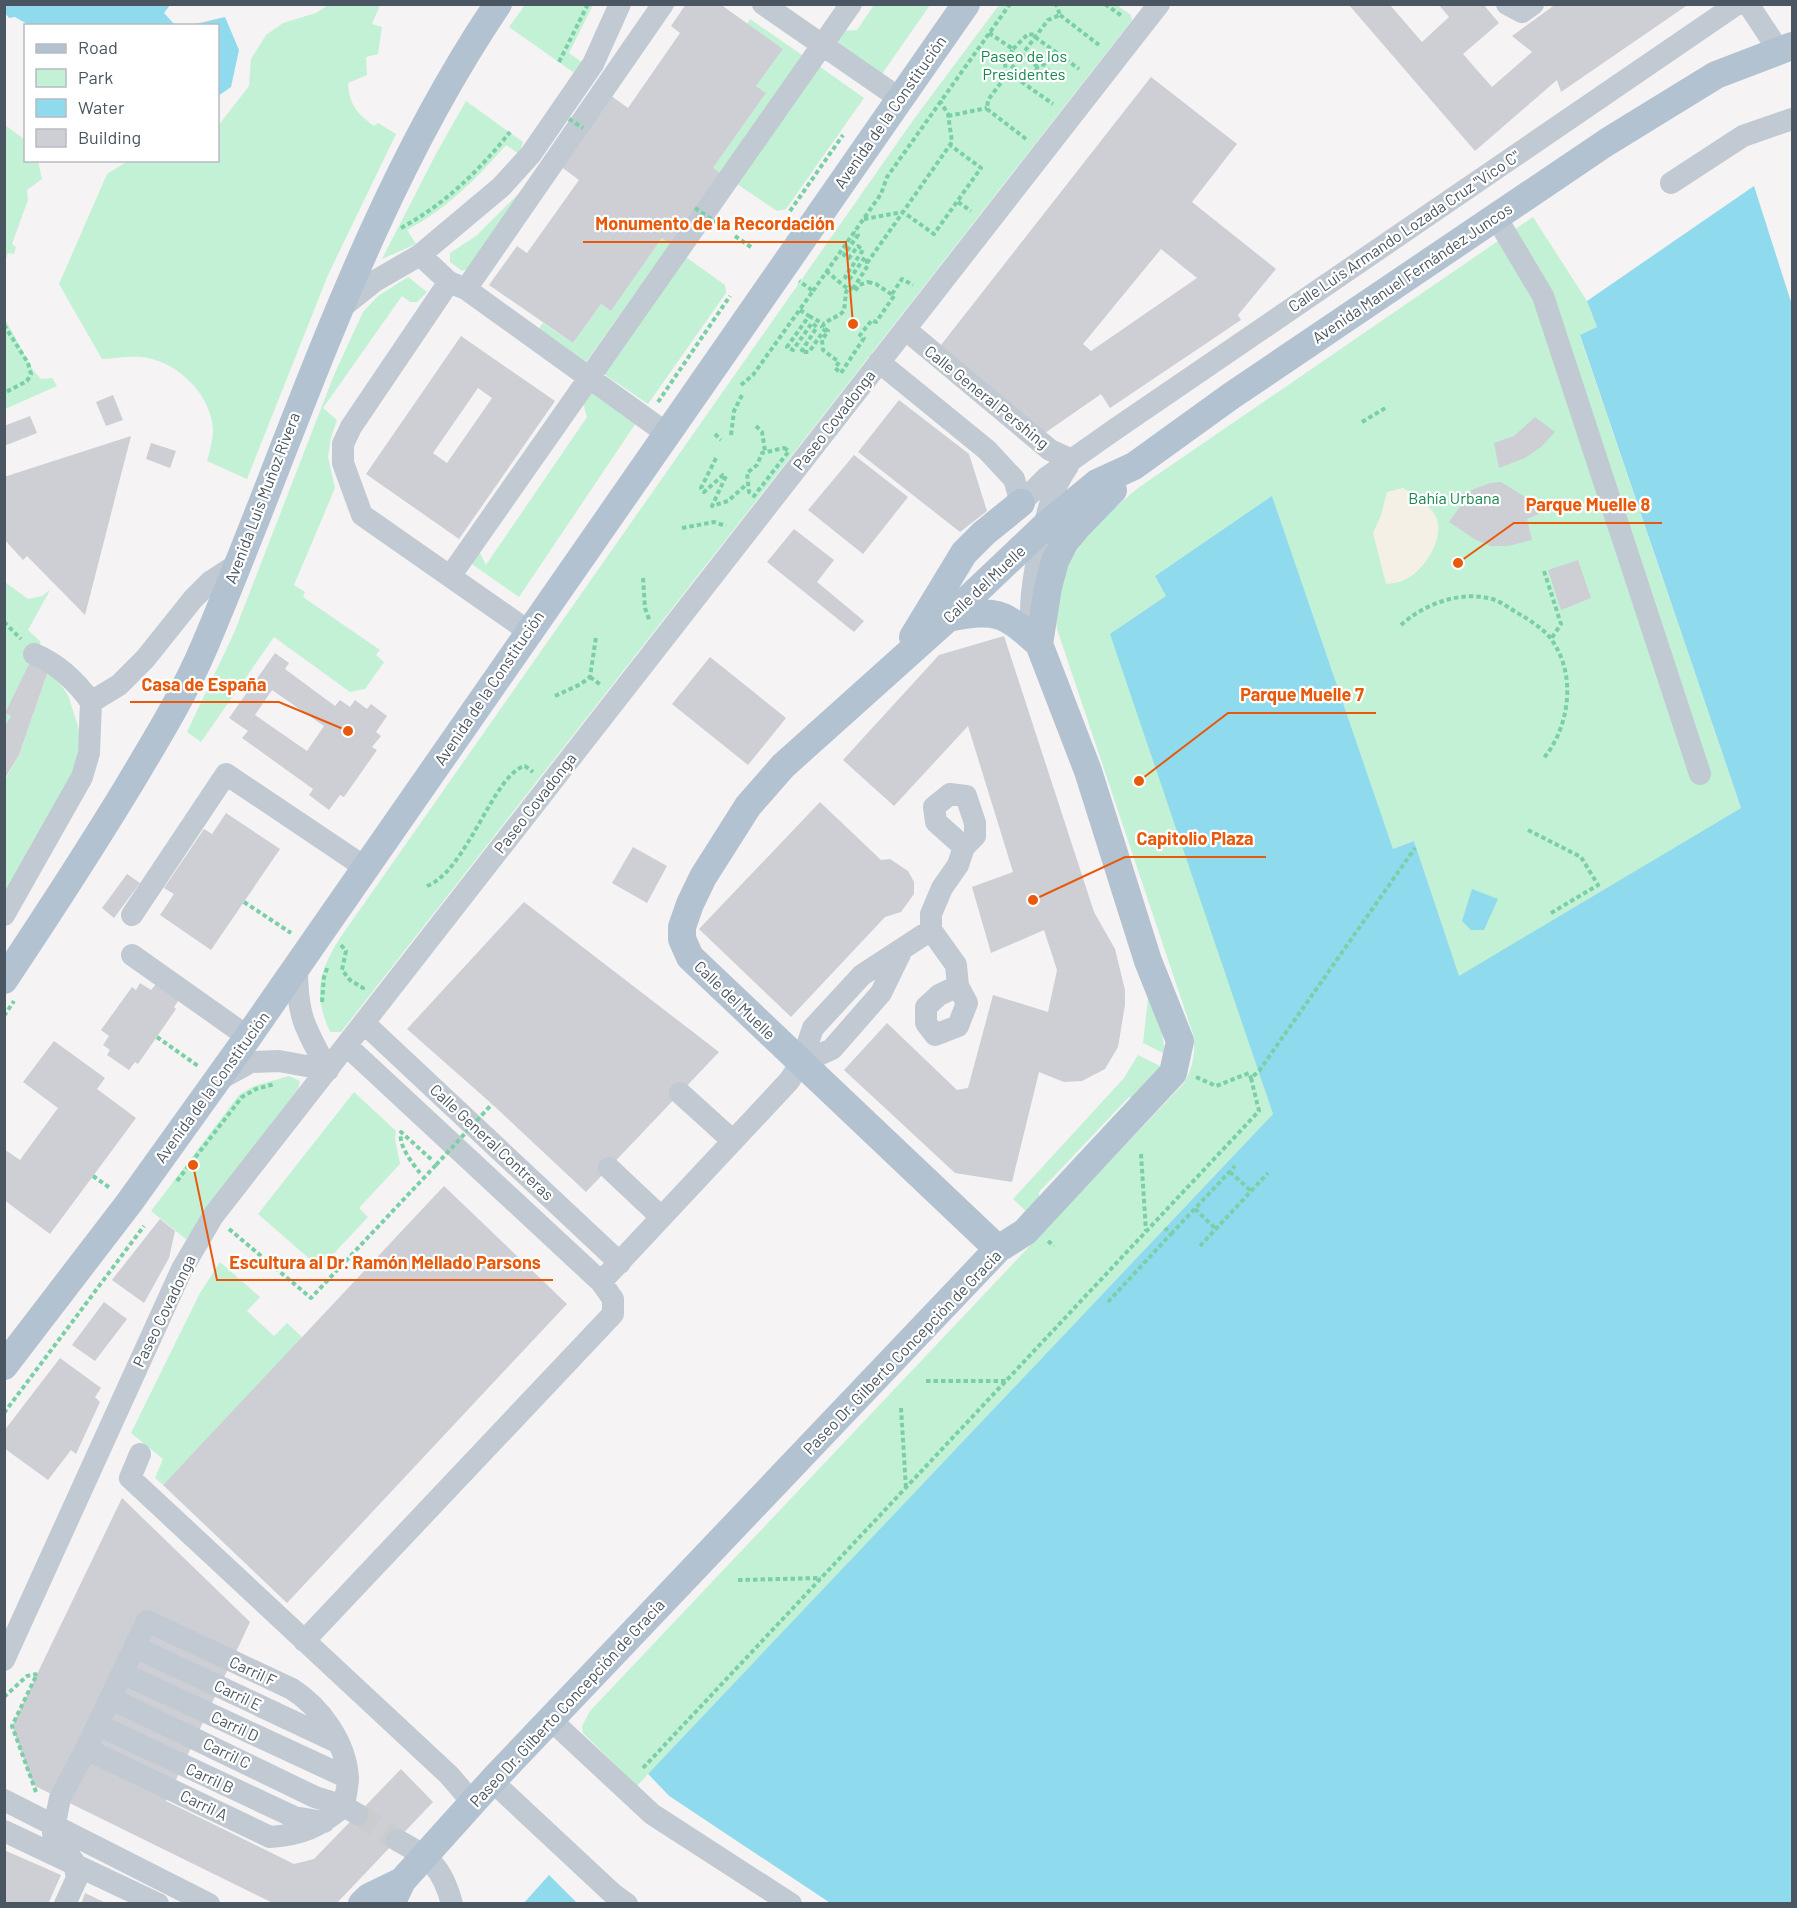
<svg xmlns="http://www.w3.org/2000/svg" width="1797" height="1908" font-family="Barlow,sans-serif">
<rect width="100%" height="100%" fill="#f5f3f3"/>
<path fill="#c3f1d5" d="M 328,5 L 380,5 L 372,24 L 382,27 L 378,54 L 366,57 L 367,75 L 348,83 C 349,105 358,114 374,126 L 378,123 L 396,134 L 328,275 L 247,479 L 207,461 C 210,450 213,440 213,429 C 211,396 180,364 148,358 C 133,355 117,358 102,359 L 59,284 L 107,174 L 128,161 L 218,160 L 218,126 L 249,86 L 251,59 L 266,35 L 283,23 L 316,13 Z
M 525,5 L 593,5 L 569,53 L 583,63 L 573,72 L 509,27 Z
M 874,5 L 930,5 L 882,74 L 832,41 L 839,31 L 857,30 Z
M 999,5 L 1117,5 L 1131,15 L 1132,20 L 341,1032 L 330,1032 C 313,994 318,973 340,938 L 914,119 Z
M 750,19 L 802,55 L 718,183 L 713,168 L 766,93 L 756,86 L 783,49 L 747,24 Z
M 816,64 L 864,98 L 786,209 L 777,211 L 734,182 Z
M 466,101 L 523,142 L 519,154 L 506,145 C 476,179 448,208 407,230 L 416,244 L 382,259 L 437,152 Z
M 4,124 L 25,140 L 26,160 L 38,161 L 42,179 L 27,190 L 28,200 L 12,244 L 16,247 L 14,254 L 8,253 L 5,262 Z
M 523,189 L 467,269 L 462,271 L 450,262 L 450,253 L 476,236 Z
M 1533,217 L 1587,301 L 1597,327 L 1580,336 L 1741,808 L 1459,977 L 1414,841 L 1393,850 L 1272,497 L 1155,576 L 1167,595 L 1244,1023 L 1273,1114 L 637,1786 L 583,1733 L 582,1726 L 590,1711 L 1184,1083 C 1193,1067 1196,1052 1193,1034 L 1057,629 C 1050,567 1093,525 1138,488 Z
M 662,238 L 670,244 L 586,362 L 539,329 L 543,323 L 573,343 L 601,304 L 611,311 Z
M 683,255 L 725,285 L 726,293 L 648,404 L 601,372 Z
M 408,277 L 427,292 L 417,302 L 410,302 L 402,296 L 323,408 L 337,420 L 331,438 L 328,457 L 335,488 L 294,585 L 305,592 L 303,597 L 380,650 L 376,655 L 384,662 L 365,689 L 350,692 L 274,637 L 201,742 L 187,732 L 234,633 L 334,375 L 363,312 L 378,296 Z
M 5,319 L 33,370 L 41,379 L 52,378 L 57,386 L 5,409 Z
M 589,391 L 636,423 L 519,597 L 469,562 L 478,549 L 486,565 L 587,417 L 582,400 Z
M 5,582 L 28,599 L 42,596 L 50,590 L 28,630 L 41,642 L 5,713 L 11,716 L 5,728 Z
M 49,668 L 68,695 L 80,733 L 76,768 L 5,905 L 5,780 L 19,755 Z
M 1148,998 L 1160,1019 L 1165,1054 L 1143,1043 Z
M 1138,1055 L 1162,1067 L 1135,1099 L 1129,1097 L 1039,1192 L 1039,1198 L 1028,1213 L 1013,1199 L 1124,1078 Z
M 289,1076 L 300,1081 L 298,1089 L 201,1216 L 187,1240 L 151,1211 L 239,1095 L 254,1086 Z
M 354,1092 L 396,1131 L 395,1139 L 400,1164 L 359,1208 L 368,1217 L 320,1268 L 258,1214 Z
M 220,1262 L 260,1297 L 247,1311 L 274,1336 L 287,1323 L 303,1338 L 163,1485 L 155,1478 L 163,1459 L 131,1433 L 200,1293 Z"/>
<path fill="#f5f0e5" d="M 1403,488 C 1414,495 1428,504 1435,515 C 1447,536 1424,572 1404,580 C 1399,583 1392,583 1386,584 L 1373,533 L 1381,515 L 1387,492 Z"/>
<path fill="#90daee" d="M 5,4 L 170,5 L 164,13 L 175,25 L 29,25 L 15,17 L 9,18 L 5,13 Z
M 225,17 L 239,50 L 231,87 L 218,96 L 218,26 L 191,25 Z
M 1754,186 L 1792,305 L 1792,1903 L 830,1903 L 669,1796 L 648,1774 L 1273,1114 L 1110,634 L 1166,596 L 1155,576 L 1272,496 L 1393,849 L 1414,841 L 1459,976 L 1741,808 L 1580,335 L 1597,327 L 1587,301 Z
M 1472,889 L 1498,899 L 1484,930 L 1471,930 L 1462,921 Z
M 549,1875 L 577,1903 L 523,1904 Z"/>
<path fill="#f5f3f3" d="M 648,1774 L 669,1796 L 830,1903 L 825,1904 L 668,1799 L 646,1776 Z"/>
<path fill="#cdcfd5" fill-rule="evenodd" d="M 686,4 L 720,4 L 783,49 L 756,86 L 766,93 L 713,168 L 720,173 L 670,244 L 662,238 L 611,311 L 601,304 L 573,343 L 489,285 L 517,246 L 527,253 L 579,180 L 560,166 L 610,95 L 628,108 L 680,33 L 671,26 Z
M 1438,4 L 1483,4 L 1499,23 L 1463,54 L 1492,87 L 1532,52 L 1512,36 L 1556,4 L 1689,4 L 1561,92 L 1557,80 L 1475,151 L 1349,5 L 1390,5 L 1422,42 L 1449,17 Z
M 1151,77 L 1237,144 L 1192,202 L 1276,269 L 1238,315 L 1241,320 L 1110,408 L 1101,394 L 1045,433 L 941,345 ZM 1161,249 L 1197,278 L 1091,351 L 1083,344 Z
M 461,336 L 555,401 L 459,539 L 366,474 ZM 478,388 L 492,398 L 447,463 L 433,453 Z
M 113,395 L 123,420 L 106,426 L 96,402 Z
M 899,400 L 969,454 L 987,511 L 960,532 L 858,452 Z
M 30,416 L 37,433 L 4,446 L 4,426 Z
M 1535,417 L 1555,432 L 1541,447 L 1525,458 L 1499,468 L 1494,443 L 1514,436 Z
M 131,436 L 85,615 L 27,556 L 23,560 L 4,539 L 4,477 Z
M 151,443 L 176,451 L 170,468 L 146,459 Z
M 854,455 L 908,497 L 863,554 L 808,510 Z
M 1501,482 L 1530,500 L 1539,514 L 1527,519 L 1532,540 L 1508,546 L 1491,546 L 1476,540 L 1449,522 L 1461,505 L 1455,500 L 1461,494 L 1490,483 Z
M 794,529 L 834,560 L 817,582 L 864,621 L 854,632 L 767,562 Z
M 1578,560 L 1591,598 L 1561,610 L 1548,570 Z
M 1004,636 L 1094,912 L 1115,949 L 1125,990 L 1125,1005 L 1118,1047 L 1105,1069 L 1082,1081 L 1064,1082 L 1039,1072 L 1012,1182 L 955,1173 L 844,1070 L 887,1023 L 957,1090 L 968,1088 L 993,995 L 1048,1012 L 1057,970 L 1044,930 L 991,953 L 972,887 L 1013,872 L 968,726 L 894,806 L 843,760 L 939,655 Z
M 275,653 L 289,663 L 285,669 L 335,706 L 340,700 L 350,707 L 355,700 L 367,709 L 371,704 L 387,716 L 376,732 L 381,736 L 372,747 L 377,750 L 344,797 L 340,795 L 329,810 L 309,795 L 313,789 L 242,738 L 248,731 L 229,718 ZM 272,690 L 324,726 L 307,751 L 255,715 Z
M 710,657 L 786,718 L 748,765 L 672,704 Z
M 30,662 L 49,668 L 19,755 L 4,780 L 4,728 L 11,716 L 5,713 Z
M 820,802 L 881,860 L 890,859 L 908,871 L 914,882 L 914,894 L 901,912 L 885,917 L 791,1017 L 699,929 Z
M 226,813 L 280,849 L 211,950 L 160,915 L 174,894 L 164,888 L 204,829 L 212,834 Z
M 633,847 L 667,866 L 647,903 L 612,883 Z
M 127,874 L 140,883 L 114,918 L 102,908 Z
M 524,902 L 719,1052 L 586,1192 L 492,1104 L 407,1029 Z
M 140,983 L 151,990 L 156,984 L 179,1000 L 174,1007 L 176,1009 L 138,1064 L 135,1062 L 129,1070 L 107,1055 L 110,1050 L 103,1045 L 109,1036 L 101,1030 L 132,987 L 136,990 Z
M 54,1041 L 105,1078 L 97,1089 L 136,1118 L 50,1234 L 4,1200 L 4,1149 L 20,1160 L 58,1108 L 23,1082 Z
M 444,1186 L 567,1304 L 287,1603 L 163,1485 Z
M 160,1219 L 175,1231 L 169,1258 L 144,1303 L 112,1280 Z
M 104,1302 L 127,1319 L 95,1361 L 72,1345 Z
M 60,1358 L 101,1388 L 95,1397 L 100,1402 L 76,1454 L 71,1450 L 48,1480 L 4,1448 L 4,1431 Z
M 122,1498 L 250,1622 L 166,1801 L 294,1864 L 314,1859 L 401,1769 L 433,1802 L 336,1904 L 275,1904 L 33,1785 L 12,1726 Z
M 4,1850 L 61,1875 L 48,1904 L 4,1904 Z
M 85,1893 L 108,1904 L 81,1904 Z"/>
<g fill="none" stroke-linecap="round" stroke-linejoin="round">
<path stroke="#caccce" stroke-width="22" stroke-dasharray="22 11" stroke-linecap="butt" d="M 357,1814 L 397,1840"/>
<path stroke="#7ad0a6" stroke-width="4" stroke-dasharray="4.5 3" stroke-linecap="butt" d="M 1105,4 L 1122,16
M 1060,15 L 1099,45
M 989,33 L 1013,49 L 1005,64 L 1007,76
M 1035,37 L 1079,69
M 1013,49 L 1028,34 L 1037,35
M 1022,55 L 1038,67
M 559,62 L 588,4
M1036.5 70a5.5 5.5 0 1 1 11 0a5.5 5.5 0 1 1-11 0Z
M 1009,73 L 1053,104
M 948,116 L 987,108
M 1026,139 L 987,109 L 988,100 L 1048,20 L 1060,15 L 1056,4
M 958,202 L 971,211
M 790,211 L 843,135
M 864,219 L 903,212 L 952,142 L 948,114 L 940,101
M 401,228 C 445,204 479,171 510,132
M 735,236 L 751,247
M 867,263 L 903,212 L 934,234 L 981,168 L 950,145
M 826,271 L 848,289
M 868,282 L 876,284 L 894,296 L 876,322 L 872,320 L 860,335 L 864,338 L 841,373 L 835,368 L 839,362 L 823,350 L 822,340 L 828,331 L 822,327 C 827,319 837,318 844,311 L 846,292 L 850,287 L 855,291 L 859,285 Z
M 853,289 L 868,265 L 865,257 L 849,280 L 845,277 L 863,250 L 858,246 L 849,258 L 844,255 L 858,235 L 854,232
M 813,291 L 881,194 L 887,177 L 1010,4
M 892,294 L 902,279 L 913,285
M 800,310 L 809,316 L 787,347 L 793,350 L 812,323 L 817,327 L 801,352 L 809,352 L 825,329
M 809,316 L 824,324
M 4,325 L 28,363 L 31,374 L 27,381 L 4,393
M 741,385 L 753,375 L 813,291 L 799,281
M 658,402 L 730,296
M 1362,422 L 1387,407
M 756,426 L 762,432 L 765,451
M 715,434 L 721,440
M 731,435 L 734,411 L 742,395
M 784,448 L 789,451 L 754,496 L 749,492 L 747,473 L 757,465 L 762,453 Z
M 716,458 L 701,488 L 704,492 L 723,475 L 726,476 L 712,506 L 728,501 L 748,483
M 682,528 L 714,522 L 726,526
M 1544,571 L 1561,624 L 1551,639
M 643,578 L 645,608 L 650,622
M 4,622 L 21,639
M 1401,625 C 1424,604 1463,589 1495,600 C 1505,604 1513,611 1523,616 C 1532,622 1545,630 1551,639 C 1577,674 1570,727 1543,759
M 590,677 L 601,685
M 555,696 L 581,684 L 590,677 L 596,637
M 1528,830 L 1581,857 L 1598,885 L 1551,913
M 427,886 C 467,871 494,773 525,766 L 533,772
M 244,902 L 291,933
M 341,945 L 346,951 L 342,970 L 350,980 L 363,988 L 362,991
M 322,1002 L 324,977 L 328,966
M 4,1016 L 14,1001
M 157,1037 L 198,1066
M 1196,1077 L 1216,1086 L 1249,1073 L 1251,1078
M 1141,1154 L 1146,1231
M 1230,1172 L 1251,1191
M 420,1173 C 412,1163 398,1145 401,1132 L 432,1160
M 93,1176 L 110,1188
M 177,1181 L 242,1097 L 256,1089 L 275,1084
M 1195,1209 L 1216,1229
M 229,1229 L 311,1298 L 436,1165
M 1171,1234 L 1235,1166
M 1048,1241 L 1054,1246
M 1200,1246 L 1268,1173
M 1108,1302 L 1171,1234 L 1165,1228
M 926,1381 L 1006,1381
M 901,1408 L 906,1488
M 4,1413 L 144,1226
M 738,1580 L 821,1578
M 4,1697 L 27,1676 L 37,1674
M 643,1768 L 1259,1111 L 1251,1078 L 1259,1071 L 1415,848
M 36,1792 L 12,1726 L 37,1674"/>
<path stroke="#c1cad2" stroke-width="22" d="M 620,4 L 593,64 L 531,154 L 501,187 L 420,255 L 449,282 L 466,289 L 666,433
M 763,4 L 899,98
M 1507,4 L 1522,12 L 1533,4
M 1748,4 L 1779,51
M 1671,183 L 1743,136 L 1792,119
M 1496,217 L 1543,296 L 1700,774
M 449,282 L 351,427 L 343,444 L 343,463 L 362,515 L 528,631
M 466,289 L 663,4
M 340,309 L 375,281 L 420,255
M 905,329 L 1050,450 L 1072,460
M 879,362 L 987,450 L 1014,479 L 1021,503 L 1046,478 L 1114,430 L 1737,4
M 451,575 L 851,4
M 1034,634 C 1023,610 1044,522 1053,495 C 1056,485 1062,475 1068,466
M 34,654 C 58,664 76,681 91,702
M 4,915 L 82,777 L 89,753 L 91,702 L 119,685 L 145,659 L 193,599 L 210,582 L 236,565
M 132,915 L 226,774 L 366,868
M 132,955 L 248,1037
M 297,967 C 297,1017 305,1028 328,1070
M 958,986 L 939,995 L 926,1007 L 926,1023 L 935,1035 L 958,1026 L 967,1003 L 958,986 L 956,965 L 931,930 L 931,914 L 942,888 L 958,865 L 964,847 L 975,836 L 975,823 L 966,796 L 950,794 L 934,807 L 936,822 L 964,847
M 364,1023 L 620,1263
M 801,1063 L 832,1049 L 881,993 L 902,950
M 218,1080 L 251,1062 L 279,1061 L 328,1070
M 680,1093 L 733,1141
M 609,1168 L 661,1217
M 601,1282 L 789,1081 L 801,1063 L 813,1028 L 862,975 L 931,930
M 140,1454 L 130,1478 L 449,1775 L 473,1803
M 304,1641 L 613,1314 L 613,1299 L 601,1282 L 347,1046
M 135,1647 L 339,1743
M 4,1660 L 182,1269 L 213,1216 L 1159,4
M 122,1673 L 348,1778
M 110,1698 L 315,1797 L 344,1806 L 357,1814
M 551,1720 L 652,1814 L 791,1904
M 98,1725 L 294,1817 L 324,1822
M 86,1749 L 270,1837 C 302,1835 319,1827 344,1806
M 492,1781 L 612,1893 L 627,1904
M 4,1800 L 209,1904
M 4,1831 L 158,1904
M 397,1840 C 430,1858 442,1866 452,1904
M 65,1904 L 77,1878 L 74,1862 L 53,1833 L 60,1798 L 86,1749 L 147,1621 L 292,1689 C 320,1707 346,1742 348,1778 C 348,1787 345,1797 344,1806"/>
<path stroke="#b3c2d1" stroke-width="28" d="M 948,618 C 997,609 1002,611 1039,644
M 913,637 L 964,553 L 984,533 L 1021,503
M 4,980 C 46,917 87,854 126,790 C 154,743 184,695 205,645 C 297,428 365,201 498,4
M 998,1249 L 690,957 L 682,939 L 682,927 L 690,904 L 703,877 L 748,806 L 783,766 L 948,618 L 1046,525 L 1097,483 L 1134,466 L 1231,396 L 1607,142 L 1716,75 L 1792,46
M 4,1366 L 129,1203 L 248,1037 L 966,4
M 362,1904 L 369,1897 L 402,1881
M 391,1904 L 402,1881 L 492,1781 L 998,1249 L 1025,1232 L 1173,1073 L 1180,1041 L 1148,961 L 1088,771 L 1039,644 L 1048,587 L 1055,561 L 1065,542 L 1078,526 L 1113,490"/>
<path stroke="#7ad0a6" stroke-width="4" stroke-dasharray="4.5 3" stroke-linecap="butt" d="M 569,119 L 583,128
M 695,208 L 719,224
M 436,1165 L 492,1104"/>
</g>
<g text-anchor="middle" stroke-width="4.5" stroke-linejoin="round" paint-order="stroke">
<g font-size="16" fill="#17864f" stroke="#fff">
<text x="1024" y="62">Paseo de los<tspan x="1024" dy="18">Presidentes</tspan></text>
<text x="1454" y="504">Bahía Urbana</text>
</g>
<g font-size="16" fill="#4a5661" stroke="#fff">
<text transform="translate(890 112) rotate(-55)" y="6">Avenida de la Constitución</text>
<text transform="translate(1404 231) rotate(-34)" y="6">Calle Luis Armando Lozada Cruz "Vico C"</text>
<text transform="translate(1412 273) rotate(-34)" y="6">Avenida Manuel Fernández Juncos</text>
<text transform="translate(987 397) rotate(39)" y="6">Calle General Pershing</text>
<text transform="translate(834 420) rotate(-52)" y="6">Paseo Covadonga</text>
<text transform="translate(262 498) rotate(-69)" y="6">Avenida Luis Muñoz Rivera</text>
<text transform="translate(984 584) rotate(-43)" y="6">Calle del Muelle</text>
<text transform="translate(489 688) rotate(-56)" y="6">Avenida de la Constitución</text>
<text transform="translate(535 803) rotate(-52)" y="6">Paseo Covadonga</text>
<text transform="translate(735 1000) rotate(44)" y="6">Calle del Muelle</text>
<text transform="translate(212 1087) rotate(-54)" y="6">Avenida de la Constitución</text>
<text transform="translate(492 1142) rotate(43)" y="6">Calle General Contreras</text>
<text transform="translate(164 1311) rotate(-64)" y="6">Paseo Covadonga</text>
<text transform="translate(902 1352) rotate(-46)" y="6">Paseo Dr. Gilberto Concepción de Gracia</text>
<text transform="translate(253 1671) rotate(25)" y="6">Carril F</text>
<text transform="translate(238 1695) rotate(26)" y="6">Carril E</text>
<text transform="translate(567 1703) rotate(-47)" y="6">Paseo Dr. Gilberto Concepción de Gracia</text>
<text transform="translate(235 1726) rotate(25)" y="6">Carril D</text>
<text transform="translate(227 1753) rotate(26)" y="6">Carril C</text>
<text transform="translate(210 1778) rotate(25)" y="6">Carril B</text>
<text transform="translate(204 1805) rotate(26)" y="6">Carril A</text>
</g>
</g>
<path fill="none" stroke="#e8590c" stroke-width="2" d="M853 324L846 242H583M1458 563L1514 523H1662M348 731L279 702H130M1139 781L1228 713H1376M1033 900L1125 857H1266M193 1165L217 1280H553"/>
<g fill="#e8590c" stroke="#fff" stroke-width="2">
<circle cx="853" cy="324" r="6"/>
<circle cx="1458" cy="563" r="6"/>
<circle cx="348" cy="731" r="6"/>
<circle cx="1139" cy="781" r="6"/>
<circle cx="1033" cy="900" r="6"/>
<circle cx="193" cy="1165" r="6"/>
</g>
<g font-size="18" text-anchor="middle" font-weight="bold" fill="#e8590c" stroke="#fff" stroke-width="4.5" stroke-linejoin="round" paint-order="stroke">
<text x="715" y="230">Monumento de la Recordación</text>
<text x="1588" y="511">Parque Muelle 8</text>
<text x="204" y="691">Casa de España</text>
<text x="1302" y="701">Parque Muelle 7</text>
<text x="1195" y="845">Capitolio Plaza</text>
<text x="385" y="1269">Escultura al Dr. Ramón Mellado Parsons</text>
</g>
<rect width="1797" height="1908" fill="none" stroke="#4a5661" stroke-width="12"/>
<rect x="24" y="24" width="195" height="138" fill="#ffffff" stroke="#b7bbc0" stroke-width="1.5"/>
<rect x="36" y="44" width="30" height="9" fill="#b3c2d1" stroke="#b7bbc0" stroke-width="1.5"/>
<text x="78" y="54" font-size="18" fill="#4a5661">Road</text>
<rect x="36" y="69" width="30" height="18" fill="#c3f1d5" stroke="#b7bbc0" stroke-width="1.5"/>
<text x="78" y="84" font-size="18" fill="#4a5661">Park</text>
<rect x="36" y="99" width="30" height="18" fill="#90daee" stroke="#b7bbc0" stroke-width="1.5"/>
<text x="78" y="114" font-size="18" fill="#4a5661">Water</text>
<rect x="36" y="129" width="30" height="18" fill="#cdcfd5" stroke="#b7bbc0" stroke-width="1.5"/>
<text x="78" y="144" font-size="18" fill="#4a5661">Building</text>
</svg>
